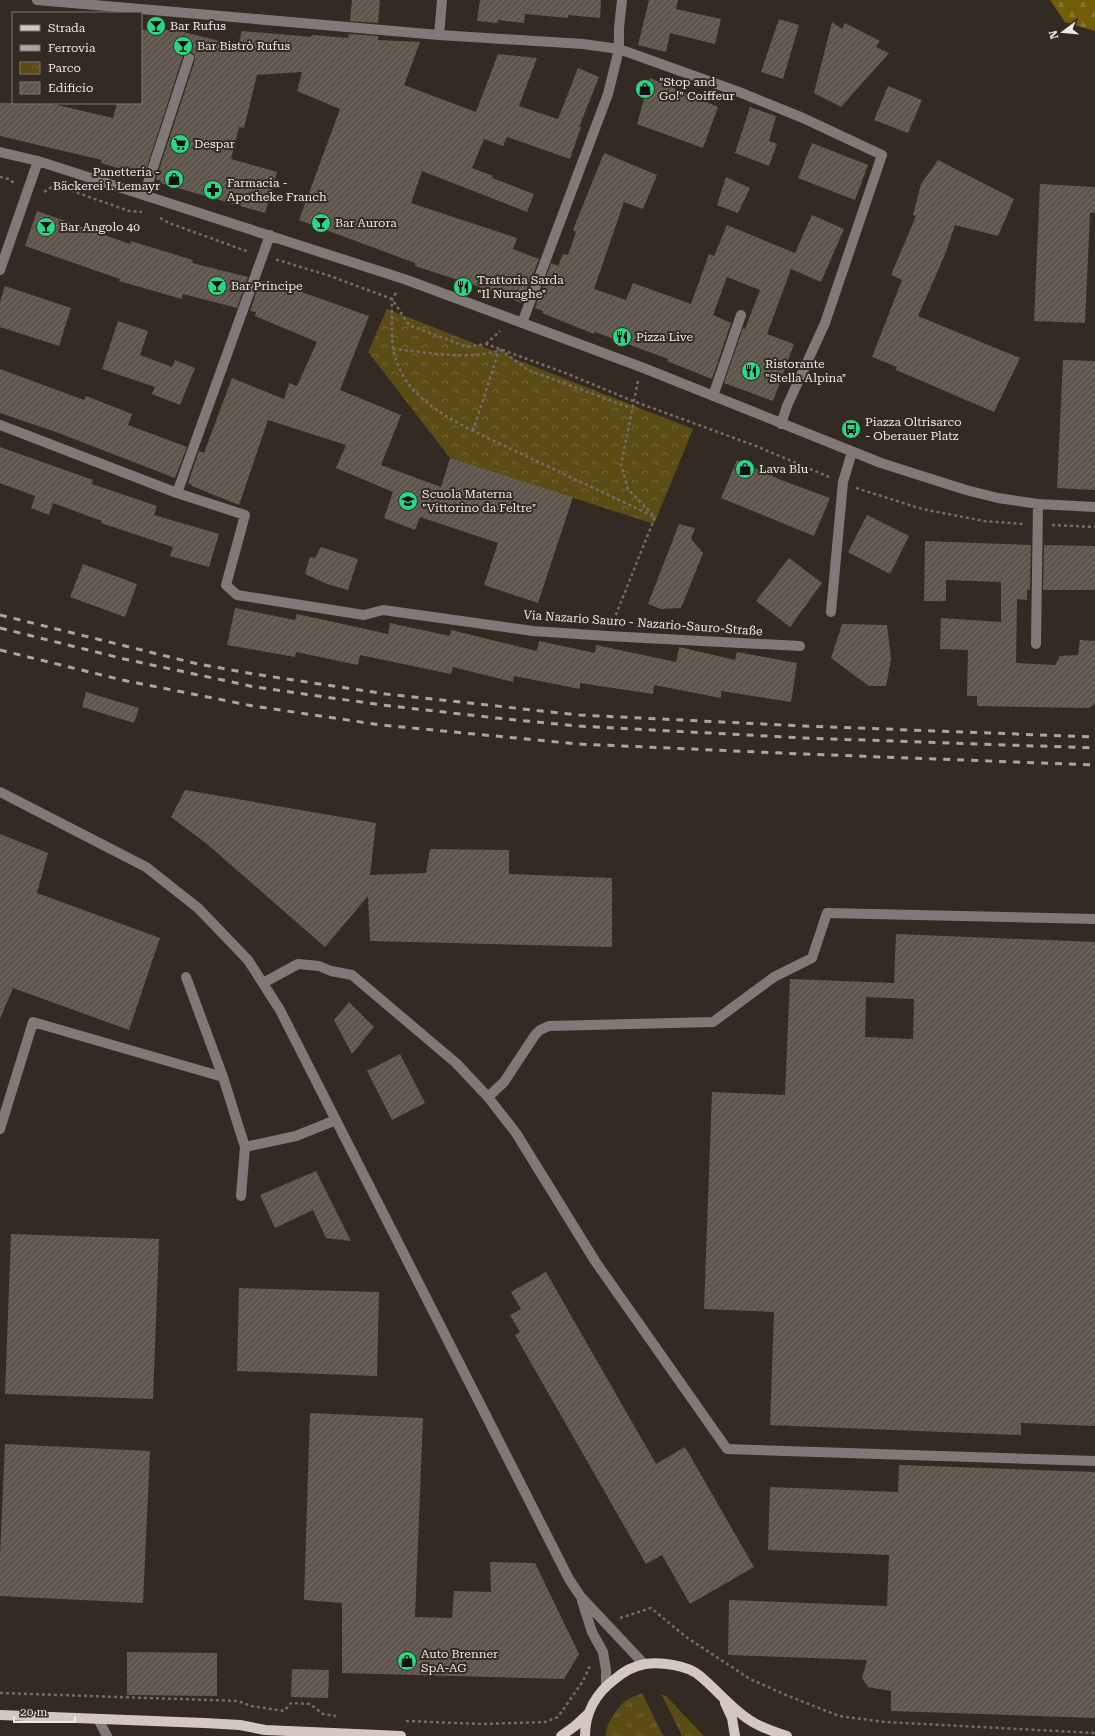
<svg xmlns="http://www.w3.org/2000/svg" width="1095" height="1736" font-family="'Roboto Serif',serif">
<defs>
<pattern id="grass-tufts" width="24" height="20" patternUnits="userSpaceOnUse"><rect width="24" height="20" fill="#5a4c14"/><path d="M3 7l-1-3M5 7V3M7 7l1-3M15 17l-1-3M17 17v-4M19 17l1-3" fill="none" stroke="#726636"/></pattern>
<pattern id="forest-firs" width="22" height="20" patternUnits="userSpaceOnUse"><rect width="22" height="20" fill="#715e07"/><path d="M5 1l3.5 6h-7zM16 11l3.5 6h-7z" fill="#86752b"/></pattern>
<pattern id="park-crowns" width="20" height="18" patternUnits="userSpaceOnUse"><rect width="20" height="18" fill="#5a4c14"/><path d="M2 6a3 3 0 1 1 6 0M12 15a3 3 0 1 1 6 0" fill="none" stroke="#726636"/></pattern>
<pattern id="building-hatch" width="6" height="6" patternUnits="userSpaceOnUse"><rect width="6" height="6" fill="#5e564c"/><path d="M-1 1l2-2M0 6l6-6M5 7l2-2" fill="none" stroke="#756e66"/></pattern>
</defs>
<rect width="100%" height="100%" fill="#342a24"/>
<path fill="url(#grass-tufts)" d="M 642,1693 L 663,1736 L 606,1736 C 605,1725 618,1706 627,1700 C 631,1697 637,1696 642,1693 Z
M 662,1695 L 666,1696 L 704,1736 L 682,1736 Z"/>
<path fill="url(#forest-firs)" d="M 1050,0 L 1095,0 L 1095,31 L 1065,22 Z"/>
<path fill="url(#park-crowns)" d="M 387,309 L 499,353 L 501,350 L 512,358 L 693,429 L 654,524 L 450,458 L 368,352 Z"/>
<path fill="url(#building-hatch)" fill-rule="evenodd" d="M 352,0 L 380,0 L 378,23 L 350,21 Z
M 480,0 L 601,0 L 600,18 L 568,15 L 568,18 L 525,14 L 524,23 L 498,20 L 498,23 L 477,21 Z
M 649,0 L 678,0 L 676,9 L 721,19 L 715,44 L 670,33 L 666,52 L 638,45 Z
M 779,19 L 799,25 L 783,79 L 761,72 Z
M 832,22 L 842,29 L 845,23 L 880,41 L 876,47 L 889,53 L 841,107 L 814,93 Z
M 141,30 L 175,30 L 216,40 L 236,51 L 242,31 L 311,37 L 312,35 L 348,38 L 349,34 L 378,36 L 378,40 L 420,42 L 404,85 L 476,112 L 498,54 L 537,58 L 519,106 L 558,119 L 578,68 L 599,77 L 579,127 L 581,127 L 570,159 L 507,137 L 503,146 L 484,139 L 472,168 L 493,176 L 492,178 L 534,194 L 527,212 L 422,171 L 411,203 L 517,238 L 513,249 L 539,259 L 522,303 L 461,280 L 461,281 L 415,266 L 415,263 L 299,220 L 340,109 L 297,91 L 302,72 L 257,75 L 244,128 L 239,127 L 231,159 L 277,172 L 265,213 L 160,183 L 161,181 L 156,179 L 195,60 L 194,54 L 191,52 L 185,53 L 183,56 L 144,176 L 101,163 L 102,160 L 0,136 L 0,103 L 48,103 L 113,118 L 117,103 L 141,103 Z
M 650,78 L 718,107 L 703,148 L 637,124 Z
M 888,86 L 922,100 L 908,133 L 874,120 Z
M 750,107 L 776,116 L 769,141 L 777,144 L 769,166 L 735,153 Z
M 812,143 L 868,165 L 855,200 L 798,178 Z
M 604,153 L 657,175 L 643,209 L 624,202 L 594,289 L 626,300 L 633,283 L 691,304 L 709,254 L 714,256 L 727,225 L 795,253 L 812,215 L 844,229 L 821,282 L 791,269 L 767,334 L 794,344 L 773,401 L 724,383 L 743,328 L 745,329 L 760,290 L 727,277 L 713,315 L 731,323 L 712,379 L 667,361 L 668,359 L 595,332 L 594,334 L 542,313 L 543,311 L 535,308 L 551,263 L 558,266 L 563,254 L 568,255 L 576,232 L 573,230 Z
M 938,160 L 1014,199 L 998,236 L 955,225 L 946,252 L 918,316 L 1020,358 L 994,412 L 896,370 L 897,367 L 872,357 L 902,280 L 891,275 L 916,216 L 913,215 L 921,184 Z
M 726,177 L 750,188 L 738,213 L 717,205 Z
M 1040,184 L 1095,187 L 1095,213 L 1090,213 L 1085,323 L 1034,321 Z
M 37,211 L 130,244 L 131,241 L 193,260 L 192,263 L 248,277 L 237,308 L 183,294 L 182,299 L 119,281 L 120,279 L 25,246 Z
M 268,280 L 369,316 L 340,390 L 401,415 L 381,465 L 441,487 L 450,458 L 573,497 L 538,603 L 484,585 L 498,543 L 420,517 L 415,530 L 384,518 L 393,492 L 336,468 L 346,445 L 268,420 L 239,505 L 192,486 L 192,485 L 188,483 L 199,451 L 204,453 L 232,378 L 284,399 L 289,383 L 297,386 L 317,342 L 255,316 L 256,312 L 250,311 L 260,281 L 267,282 Z
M 5,286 L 71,308 L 59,346 L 0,327 L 0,302 Z
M 118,321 L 148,331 L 140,355 L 172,367 L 175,360 L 195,368 L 180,405 L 152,394 L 155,387 L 102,369 Z
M 1063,360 L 1095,361 L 1095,490 L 1057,488 Z
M 0,369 L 84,400 L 86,396 L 132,414 L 128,425 L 187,447 L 175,478 L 56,432 L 0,413 Z
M 0,447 L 93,480 L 92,484 L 157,506 L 154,515 L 219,534 L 209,567 L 170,556 L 173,547 L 101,523 L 102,521 L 53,503 L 49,515 L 31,508 L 35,496 L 0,483 Z
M 737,460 L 781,480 L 830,498 L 814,536 L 721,498 Z
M 867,515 L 909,536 L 890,574 L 848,552 Z
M 679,524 L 695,528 L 691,539 L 703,553 L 681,608 L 661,609 L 648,604 Z
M 925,541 L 1031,545 L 1030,590 L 1027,590 L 1027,600 L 1017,599 L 1016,663 L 1055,665 L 1060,656 L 1078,655 L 1080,640 L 1095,641 L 1095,704 L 1089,708 L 977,706 L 977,696 L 967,696 L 968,650 L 940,649 L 941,618 L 1001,622 L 1001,582 L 946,580 L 946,601 L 924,601 Z
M 1044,545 L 1095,546 L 1095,590 L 1043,590 Z
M 321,547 L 358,559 L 348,590 L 327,584 L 305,574 L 310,557 L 315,558 Z
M 789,558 L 822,583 L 790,627 L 756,601 Z
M 83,564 L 137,584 L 125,617 L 70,597 Z
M 235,608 L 295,620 L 297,614 L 388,634 L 390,623 L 450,636 L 451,630 L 537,651 L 539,641 L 595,653 L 596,645 L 676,662 L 679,647 L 735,660 L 737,652 L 797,663 L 791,702 L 721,691 L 721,698 L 654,685 L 653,694 L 580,683 L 580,689 L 514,676 L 513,682 L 453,667 L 451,674 L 360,655 L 358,665 L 296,652 L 295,657 L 227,645 Z
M 842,624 L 887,625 L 891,659 L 886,686 L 869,686 L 831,658 Z
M 86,692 L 139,708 L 134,723 L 82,707 Z
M 185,790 L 376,823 L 370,875 L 426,873 L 430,849 L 509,850 L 509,874 L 612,878 L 612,947 L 370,941 L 368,896 L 325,947 L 207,844 L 171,817 Z
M 0,834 L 48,853 L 37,893 L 160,938 L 129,1030 L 13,988 L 0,1019 Z
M 896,934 L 1095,942 L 1095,1426 L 1021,1423 L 1021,1435 L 770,1425 L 774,1312 L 704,1309 L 712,1092 L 785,1095 L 790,979 L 894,983 ZM 866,997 L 914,999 L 913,1039 L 865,1037 Z
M 349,1002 L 374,1027 L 352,1054 L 334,1020 Z
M 400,1054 L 425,1103 L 392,1120 L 367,1071 Z
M 316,1171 L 351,1241 L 326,1238 L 313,1210 L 275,1228 L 260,1195 Z
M 11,1234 L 159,1239 L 153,1399 L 5,1394 Z
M 546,1272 L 656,1464 L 685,1447 L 754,1567 L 690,1604 L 662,1555 L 646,1564 L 515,1335 L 520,1332 L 510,1315 L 521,1309 L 511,1292 Z
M 239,1288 L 379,1292 L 377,1376 L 237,1371 Z
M 310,1413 L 423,1418 L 415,1617 L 452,1618 L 454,1591 L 491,1592 L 490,1562 L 535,1563 L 579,1654 L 564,1679 L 342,1673 L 342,1603 L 304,1600 Z
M 5,1444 L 150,1451 L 143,1603 L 0,1596 L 0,1556 Z
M 899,1465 L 1095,1472 L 1095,1718 L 891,1711 L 891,1691 L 868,1687 L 862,1678 L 867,1660 L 728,1655 L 729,1600 L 887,1606 L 889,1555 L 768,1550 L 770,1487 L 898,1492 Z
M 127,1652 L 217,1653 L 217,1696 L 127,1695 Z
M 292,1669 L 329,1670 L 328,1698 L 291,1697 Z"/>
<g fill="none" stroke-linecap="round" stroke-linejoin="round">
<path stroke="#756c66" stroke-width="2.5" stroke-dasharray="3 3" stroke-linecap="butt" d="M 0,177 L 9,179 L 15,184
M 44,192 L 55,185 L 129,211 L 142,212
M 160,218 L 169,223 L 249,252
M 276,260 L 278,260 L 330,276 L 392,299 L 409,325 L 467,347 L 486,344 L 563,372 L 633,401 L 756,446 L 829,477
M 396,293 L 392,299 C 392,315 391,332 393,348 C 401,392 437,412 473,431 L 655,517 L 613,622
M 486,344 L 500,331
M 393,349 C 428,352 468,361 501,350 L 528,370 L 631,408
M 638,381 L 621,465 L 628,489 L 653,515
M 473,431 L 499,350
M 856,488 L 922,509 L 984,521 L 1023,524
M 1052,525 L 1095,527
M 620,1618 L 651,1608 L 686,1637 L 750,1679 L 786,1695 L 839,1716 L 885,1722 L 1095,1733
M 0,1693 L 238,1701 L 251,1706 L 284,1711 L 291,1703 L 310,1704 L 323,1714 L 336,1716
M 406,1721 L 482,1724 L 545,1722 L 558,1717 L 583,1681 L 590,1666"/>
<path stroke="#807977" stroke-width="10" d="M 37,0 L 439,35 L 583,44 L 619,49 L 739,92 L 803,118 L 882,155 L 825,323 L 787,406 L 781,424
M 439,35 L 442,0
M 0,152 L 38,161 L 407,280 L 641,367 L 881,463 L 966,490 L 998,498 L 1038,504 L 1095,507
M 144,195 L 189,58
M 0,270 L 38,161
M 522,323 L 608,94 L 619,49 L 619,28 L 622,0
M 713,396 L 741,315
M 0,425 L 177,493 L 245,515 L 226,585 L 237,595 L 364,615 L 383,610 L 533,631 L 607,636 L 800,646
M 177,493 L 270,235
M 831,612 L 843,482 L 852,452
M 1036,644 L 1038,504
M 0,792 L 146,867 L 198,908 L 248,960 L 280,1010 L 569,1579 L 581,1597 L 644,1664
M 186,977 L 223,1077 L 245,1147 L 241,1196
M 263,983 L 298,964 L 319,966 L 331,971 L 352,975 L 456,1063 L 488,1097 L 504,1082 L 535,1035 L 540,1030 L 549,1026 L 713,1022 L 774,977 L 812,958 L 827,913 L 1095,919
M 488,1097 L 516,1133 L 595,1261 L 727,1449 L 1095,1461
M 0,1129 L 33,1022 L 223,1077
M 245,1147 L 296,1136 L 336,1120
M 582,1601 L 592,1632 L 603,1652 L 606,1670 L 606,1685
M 98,1719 L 107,1736"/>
<path stroke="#d4c6c3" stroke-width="10" d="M 725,1703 L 732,1718 L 735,1736
M 0,1715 L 204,1723 L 240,1725 L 265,1730 L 401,1736
M 561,1736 L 575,1726 L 588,1714
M 585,1736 C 585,1713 596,1693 615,1679 C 623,1672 634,1666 645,1664 C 661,1662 688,1665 700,1676 C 717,1690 730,1707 748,1719 C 759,1727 774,1732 787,1736"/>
<path stroke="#aca49f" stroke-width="3" stroke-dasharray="7 7" stroke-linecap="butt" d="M 0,615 L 198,664 L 254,674 L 386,694 L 579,715 L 804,726 L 1095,737
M 0,628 L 124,659 L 255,687 L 382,705 L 496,718 L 577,726 L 804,738 L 1095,748
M 0,650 L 122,680 L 253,706 L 381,725 L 578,744 L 803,754 L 1095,765"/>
</g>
<defs>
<g id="bar-disc" transform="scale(1)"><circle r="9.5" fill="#28d885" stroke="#342a24"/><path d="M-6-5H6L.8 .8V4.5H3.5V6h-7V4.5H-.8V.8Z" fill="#111"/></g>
<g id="shop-disc" transform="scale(1)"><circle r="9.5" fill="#28d885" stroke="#342a24"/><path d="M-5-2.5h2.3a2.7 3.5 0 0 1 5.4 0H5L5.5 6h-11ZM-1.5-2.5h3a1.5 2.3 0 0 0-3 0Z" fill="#111"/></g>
<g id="supermarket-disc" transform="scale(1)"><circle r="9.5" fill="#28d885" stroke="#342a24"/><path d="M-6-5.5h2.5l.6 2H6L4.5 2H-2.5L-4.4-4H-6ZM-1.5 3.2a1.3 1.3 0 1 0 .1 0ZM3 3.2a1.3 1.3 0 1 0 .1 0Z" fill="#111"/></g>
<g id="pharmacy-disc" transform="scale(1)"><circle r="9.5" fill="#28d885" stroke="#342a24"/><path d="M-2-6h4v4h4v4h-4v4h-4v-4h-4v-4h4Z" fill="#111"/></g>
<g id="restaurant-disc" transform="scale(1)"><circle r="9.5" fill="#28d885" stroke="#342a24"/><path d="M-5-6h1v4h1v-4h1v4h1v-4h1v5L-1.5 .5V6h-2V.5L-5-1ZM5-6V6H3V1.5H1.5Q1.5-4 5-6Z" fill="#111"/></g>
<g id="bus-disc" transform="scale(1)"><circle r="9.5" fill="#28d885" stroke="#342a24"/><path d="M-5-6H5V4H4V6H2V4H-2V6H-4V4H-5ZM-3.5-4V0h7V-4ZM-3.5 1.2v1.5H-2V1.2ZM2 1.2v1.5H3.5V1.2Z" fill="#111"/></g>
<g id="school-disc" transform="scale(1)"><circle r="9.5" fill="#28d885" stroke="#342a24"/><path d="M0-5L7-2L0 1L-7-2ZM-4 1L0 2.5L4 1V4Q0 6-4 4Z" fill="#111"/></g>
</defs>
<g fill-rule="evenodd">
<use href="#bar-disc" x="156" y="26"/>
<use href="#bar-disc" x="183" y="46"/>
<use href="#shop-disc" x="645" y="89"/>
<use href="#supermarket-disc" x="180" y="144"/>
<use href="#shop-disc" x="174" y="179"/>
<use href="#pharmacy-disc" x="213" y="190"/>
<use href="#bar-disc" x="321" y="223"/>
<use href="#bar-disc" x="46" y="227"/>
<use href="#bar-disc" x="217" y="286"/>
<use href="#restaurant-disc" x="463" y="287"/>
<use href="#restaurant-disc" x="622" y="337"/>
<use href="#restaurant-disc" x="751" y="371"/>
<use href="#bus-disc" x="851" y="429"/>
<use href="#shop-disc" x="745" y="469"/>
<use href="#school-disc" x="408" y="501"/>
<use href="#shop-disc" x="407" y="1661"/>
</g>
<g text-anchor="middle" stroke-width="4" stroke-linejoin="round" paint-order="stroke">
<g font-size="12" fill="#efe8e4" stroke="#342a24" text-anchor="start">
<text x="170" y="30">Bar Rufus</text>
<text x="197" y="50">Bar Bistrò Rufus</text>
<text x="659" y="86">"Stop and<tspan x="659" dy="14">Go!" Coiffeur</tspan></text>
<text x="194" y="148">Despar</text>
<text x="160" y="176" text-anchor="end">Panetteria -<tspan x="160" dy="14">Bäckerei I. Lemayr</tspan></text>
<text x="227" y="187">Farmacia -<tspan x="227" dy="14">Apotheke Franch</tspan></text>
<text x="335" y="227">Bar Aurora</text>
<text x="60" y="231">Bar Angolo 40</text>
<text x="477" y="284">Trattoria Sarda<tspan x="477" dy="14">"Il Nuraghe"</tspan></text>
<text x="231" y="290">Bar Principe</text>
<text x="636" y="341">Pizza Live</text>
<text x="765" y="368">Ristorante<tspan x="765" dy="14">"Stella Alpina"</tspan></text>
<text x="865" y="426">Piazza Oltrisarco<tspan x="865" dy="14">- Oberauer Platz</tspan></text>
<text x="759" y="473">Lava Blu</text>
<text x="422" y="498">Scuola Materna<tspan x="422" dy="14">"Vittorino da Feltre"</tspan></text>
<text x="421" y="1658">Auto Brenner<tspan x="421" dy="14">SpA-AG</tspan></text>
</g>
<g font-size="12" fill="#efe8e4" stroke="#342a24">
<text transform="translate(643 623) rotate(4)" y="4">Via Nazario Sauro - Nazario-Sauro-Straße</text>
</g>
</g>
<rect x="12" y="12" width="130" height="92" fill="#342a24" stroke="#7f7671"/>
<rect x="20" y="25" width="20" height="6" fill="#d4c6c3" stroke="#7f7671"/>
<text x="48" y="32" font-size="12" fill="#efe8e4">Strada</text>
<rect x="20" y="45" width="20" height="6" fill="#aca49f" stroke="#7f7671"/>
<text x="48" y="52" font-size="12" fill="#efe8e4">Ferrovia</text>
<rect x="20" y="62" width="20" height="12" fill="url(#park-crowns)" stroke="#7f7671"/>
<text x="48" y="72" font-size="12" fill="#efe8e4">Parco</text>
<rect x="20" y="82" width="20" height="12" fill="url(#building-hatch)" stroke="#7f7671"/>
<text x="48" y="92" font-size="12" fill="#efe8e4">Edificio</text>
<g transform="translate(1063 32) rotate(254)" stroke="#342a24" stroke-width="3" paint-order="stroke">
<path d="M0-3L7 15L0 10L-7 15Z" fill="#efe8e4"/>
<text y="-6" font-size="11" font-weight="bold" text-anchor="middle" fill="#efe8e4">N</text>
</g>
<path d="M14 1716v6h61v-6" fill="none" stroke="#efe8e4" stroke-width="2"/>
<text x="20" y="1716" font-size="12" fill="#efe8e4" stroke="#342a24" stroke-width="3" paint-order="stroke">20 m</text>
</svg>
